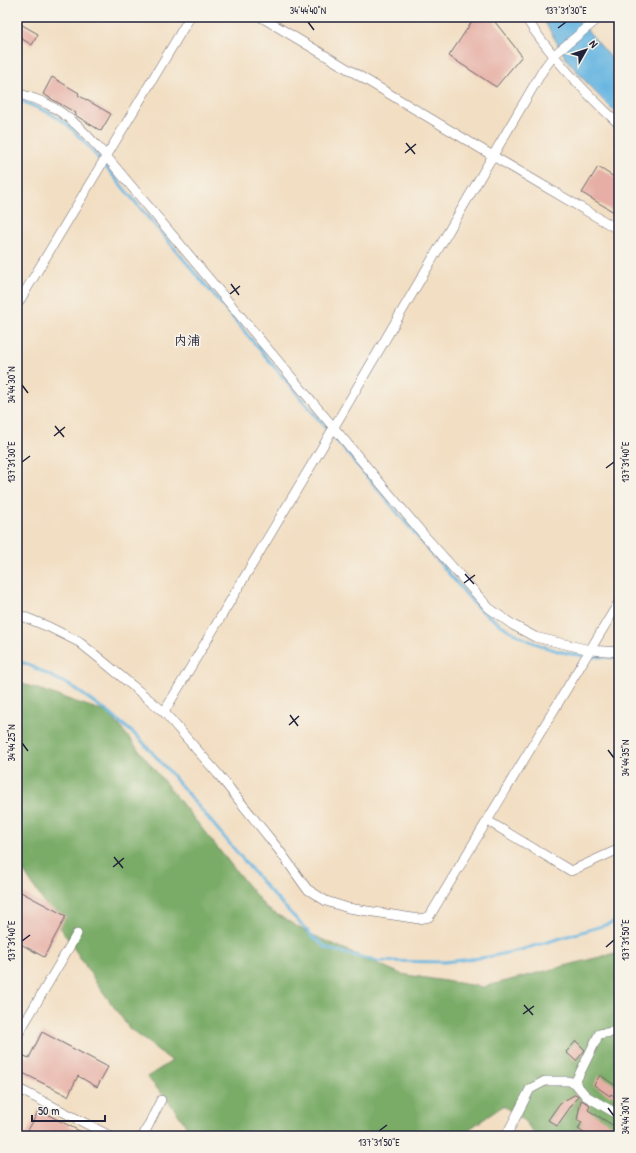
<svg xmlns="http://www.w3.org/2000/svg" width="636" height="1153" font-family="'Patrick Hand','Klee One',sans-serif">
<rect width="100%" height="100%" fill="#f7f3e8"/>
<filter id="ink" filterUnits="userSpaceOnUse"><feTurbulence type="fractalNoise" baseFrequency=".025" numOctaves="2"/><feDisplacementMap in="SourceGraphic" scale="8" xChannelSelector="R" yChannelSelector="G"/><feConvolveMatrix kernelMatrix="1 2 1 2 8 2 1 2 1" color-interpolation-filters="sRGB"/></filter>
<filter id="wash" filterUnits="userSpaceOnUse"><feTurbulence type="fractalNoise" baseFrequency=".012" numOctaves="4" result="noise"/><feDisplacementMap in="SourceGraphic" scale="16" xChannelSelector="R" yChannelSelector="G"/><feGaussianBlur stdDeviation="0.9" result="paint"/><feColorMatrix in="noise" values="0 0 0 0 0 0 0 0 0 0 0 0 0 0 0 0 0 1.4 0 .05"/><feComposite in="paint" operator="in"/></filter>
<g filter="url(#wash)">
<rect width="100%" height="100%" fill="#f2dec2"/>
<path fill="#7aac68" stroke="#4e6752" d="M 17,682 L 109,713 L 266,908 L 310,934 L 401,974 L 483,987 L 619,952 L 619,1136 L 536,1136 L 524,1120 L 503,1106 L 459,1136 L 191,1136 C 181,1114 163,1095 147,1077 L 172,1061 L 129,1028 L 96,982 L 17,861 Z"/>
<path fill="#67b6e1" stroke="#446c8e" d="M 542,17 L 576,17 L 619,67 L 619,116 L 595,92 L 567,60 Z"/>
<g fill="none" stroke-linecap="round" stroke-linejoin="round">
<path stroke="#67b6e1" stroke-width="3" d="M 17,99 L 50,113 L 68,125 L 88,146 L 477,607 C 519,642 563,660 619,657
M 17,661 L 27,664 L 71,686 L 109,713 L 139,738 L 167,769 L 267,888 L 313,937 L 328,949 L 376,961 L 445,962 L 488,957 L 520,950 L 619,921"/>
</g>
<g id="blocks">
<path fill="#e6aea4" d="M 475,17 L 491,17 L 522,56 L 496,87 L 449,56 Z
M 17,22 L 38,34 L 32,45 L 17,36 Z
M 52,77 L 79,93 L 78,95 L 111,114 L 101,131 L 75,115 L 76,113 L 43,94 Z
M 598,167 L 619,180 L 619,215 L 582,193 Z
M 17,890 L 66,916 L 44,957 L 17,942 Z
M 42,1032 L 108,1067 L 97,1087 L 78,1076 L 68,1096 L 17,1070 L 17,1053 L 29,1058 Z
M 576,1041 L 585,1050 L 576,1061 L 566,1052 Z
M 600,1075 L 619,1088 L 619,1099 L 611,1094 L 610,1096 L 594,1085 Z
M 576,1094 L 578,1096 L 557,1126 L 548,1120 L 560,1103 Z
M 581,1100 L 590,1105 L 588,1110 L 619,1129 L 619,1136 L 588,1136 L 578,1129 L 582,1122 L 577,1120 Z
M 39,1110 L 89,1136 L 25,1136 Z"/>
</g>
</g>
<g filter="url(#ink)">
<use href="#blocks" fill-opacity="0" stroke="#6b646a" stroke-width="1"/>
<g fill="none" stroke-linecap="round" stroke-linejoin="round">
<g stroke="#6b646a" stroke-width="10">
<path id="street" d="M 261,17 L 493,156 L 619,230
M 525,17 C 551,56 584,92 619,124
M 17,93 C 27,97 39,99 49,105 C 72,117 89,137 106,156 L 423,534 L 489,608 L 513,625 L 535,637 L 590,650 L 619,652
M 17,305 L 190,17
M 17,614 L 49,627 L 79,642 L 99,658 L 164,712 L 218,774 L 279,850 L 307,889 L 326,901 L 348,908 L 419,919 L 429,917 L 619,602
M 164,712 L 327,439 L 543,70 L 554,55 L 600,17
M 488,821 L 571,871 L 619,849
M 17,1036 L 77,934
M 575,1083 L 599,1034 L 619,1031
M 17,1088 L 110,1136
M 143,1136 L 161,1100
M 506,1136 L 530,1089 L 545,1081 L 568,1081 L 575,1083 L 586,1096 L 619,1115"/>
</g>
<use href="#street" stroke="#fff" stroke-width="9"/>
</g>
</g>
<path fill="none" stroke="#22223b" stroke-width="1.5" d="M 308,22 L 314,30M 558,28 L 566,22M 406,143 L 415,154M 405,153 L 416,144M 231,284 L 239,295M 230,294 L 240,286M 22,385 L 28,393M 55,426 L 64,437M 54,436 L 65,427M 22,462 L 30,456M 606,468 L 614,462M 465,574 L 474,584M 464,583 L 475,575M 290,715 L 298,726M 289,725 L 299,716M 22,743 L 28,751M 608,750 L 614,758M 114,857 L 123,868M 113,867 L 124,858M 22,941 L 30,935M 606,947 L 614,940M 524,1005 L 533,1015M 523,1014 L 534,1006M 608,1108 L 614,1116M 379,1131 L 387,1125"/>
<g text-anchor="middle" stroke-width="3.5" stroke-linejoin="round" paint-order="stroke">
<g font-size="13" font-weight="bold" fill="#22223b" stroke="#f7f3e8">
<text x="187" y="345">内浦</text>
</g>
</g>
<rect width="636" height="1153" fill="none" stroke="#f7f3e8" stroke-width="44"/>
<g transform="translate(586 50) rotate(51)" stroke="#f7f3e8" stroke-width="3" paint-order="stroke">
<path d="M0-3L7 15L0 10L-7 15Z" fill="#22223b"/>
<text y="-6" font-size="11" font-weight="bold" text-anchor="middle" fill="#22223b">N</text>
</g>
<path d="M32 1115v6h73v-6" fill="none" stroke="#22223b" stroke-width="2"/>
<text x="38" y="1115" font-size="12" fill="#22223b" stroke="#f7f3e8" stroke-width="3" paint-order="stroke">50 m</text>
<rect x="22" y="22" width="592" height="1109" fill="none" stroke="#22223b" stroke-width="1.5"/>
<g font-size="10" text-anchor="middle" fill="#22223b">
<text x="308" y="14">34°44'40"N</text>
<text x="566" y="14">137°31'30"E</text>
<text transform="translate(11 385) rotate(-90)" y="4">34°44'30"N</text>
<text transform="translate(625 462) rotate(-90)" y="4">137°31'40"E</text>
<text transform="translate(11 462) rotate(-90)" y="4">137°31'30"E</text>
<text transform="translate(11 743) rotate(-90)" y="4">34°44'25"N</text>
<text transform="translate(625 758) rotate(-90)" y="4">34°44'35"N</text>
<text transform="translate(625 940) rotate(-90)" y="4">137°31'50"E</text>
<text transform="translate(11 941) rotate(-90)" y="4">137°31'40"E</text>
<text transform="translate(625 1116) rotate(-90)" y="4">34°44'30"N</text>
<text x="379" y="1146">137°31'50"E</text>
</g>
</svg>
